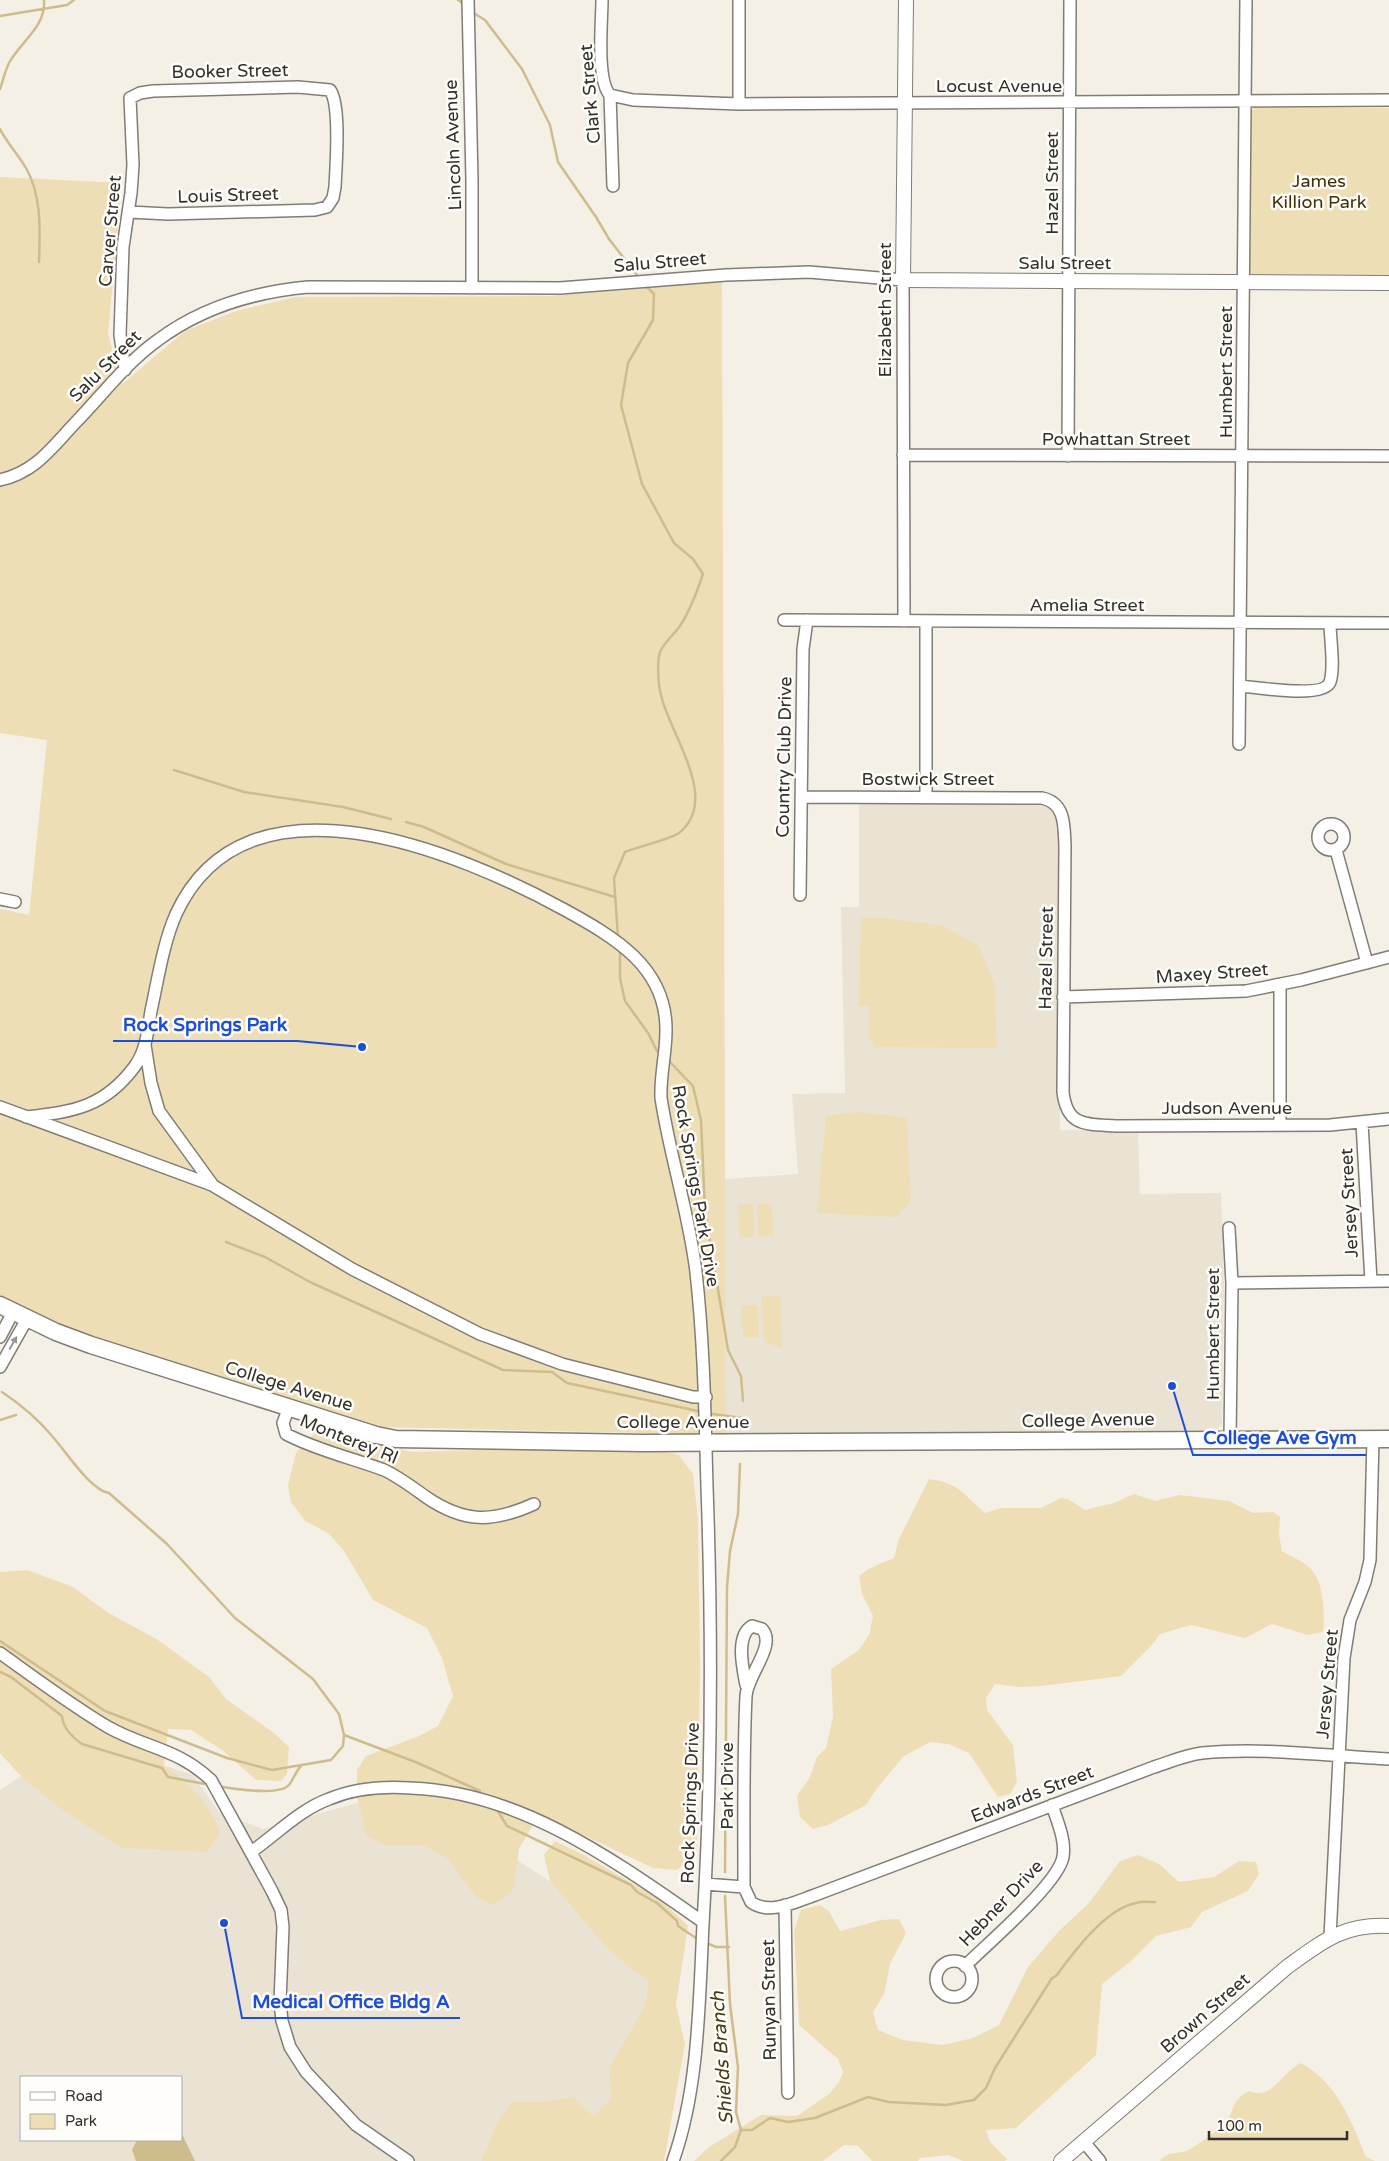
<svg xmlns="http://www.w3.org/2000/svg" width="1389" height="2161" font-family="'Varela Round',sans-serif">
<rect width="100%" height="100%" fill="#f4f0e6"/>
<path fill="#eae3d4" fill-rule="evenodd" d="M 1032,803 L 1049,807 L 1055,814 L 1058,824 L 1060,1130 L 1138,1131 L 1140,1194 L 1221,1193 L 1224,1283 L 1222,1425 L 1215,1430 L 726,1435 L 724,1179 L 798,1174 L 792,1094 L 845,1093 L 841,907 L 859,907 L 859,804 Z
M 79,1737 L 193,1775 L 219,1812 L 263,1829 L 364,1801 L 479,1835 L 658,1952 L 669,1984 L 586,2161 L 0,2161 L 0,1790 ZM 21,2077 L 181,2077 L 181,2140 L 21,2140 Z"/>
<path fill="#eedeb6" d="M 1255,108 L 1389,108 L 1389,276 L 1250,275 L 1250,112 Z
M 0,177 L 122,183 L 108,334 L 122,384 L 185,331 L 236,311 L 295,297 L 550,296 L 722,282 L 726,1435 L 376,1427 L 71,1330 L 19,1308 L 0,1296 L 0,909 L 29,915 L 47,740 L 0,733 Z
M 861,918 L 887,918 L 943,926 L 979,946 L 994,982 L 997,1048 L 876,1047 L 869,1038 L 869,1006 L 859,1006 Z
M 857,1112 L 907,1118 L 911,1202 L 896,1217 L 817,1213 L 826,1116 Z
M 753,1204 L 754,1237 L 739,1237 L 738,1205 Z
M 757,1204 L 772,1204 L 773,1236 L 758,1237 Z
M 761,1296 L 781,1296 L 782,1348 L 764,1342 Z
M 758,1305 L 759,1337 L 743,1337 L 741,1306 Z
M 326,1429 L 411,1452 L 521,1449 L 660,1450 L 679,1455 L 693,1474 L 698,1519 L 700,1665 L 697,1851 L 677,1870 L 653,1868 L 539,1814 L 519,1849 L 513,1891 L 494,1905 L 476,1897 L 447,1858 L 423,1845 L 384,1845 L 366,1835 L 357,1797 L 357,1770 L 366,1756 L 419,1736 L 438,1726 L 453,1696 L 442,1658 L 427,1628 L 373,1600 L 344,1551 L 328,1533 L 305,1521 L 291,1502 L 288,1485 L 296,1453 L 315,1432 Z
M 929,1479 C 962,1484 962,1494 985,1513 L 1001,1508 L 1041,1508 L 1061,1498 L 1068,1499 L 1085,1510 L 1114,1503 L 1134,1494 L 1155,1501 L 1180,1495 L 1229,1501 L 1253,1513 L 1273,1512 L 1280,1517 L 1279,1535 L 1282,1551 C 1291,1557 1306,1562 1312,1570 C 1324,1584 1325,1616 1323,1632 L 1308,1635 L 1272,1624 L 1245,1638 L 1191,1625 L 1160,1634 L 1152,1645 L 1121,1676 L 1041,1686 L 1020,1687 L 995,1684 L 986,1698 L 987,1710 L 1013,1745 L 1017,1782 L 1010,1794 L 998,1797 L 969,1753 L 948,1744 L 930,1742 L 904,1756 L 877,1788 L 866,1805 L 828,1825 L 813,1829 L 800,1817 L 797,1796 L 809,1779 L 817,1757 L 826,1748 L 829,1735 L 833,1716 L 831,1669 L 859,1650 L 869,1635 L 873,1616 L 862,1594 L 859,1576 L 870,1568 L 894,1558 L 899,1539 Z
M 27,1570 L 73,1587 L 107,1612 L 158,1640 L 209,1677 L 226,1699 L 274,1733 L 289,1747 L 287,1774 L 281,1781 L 256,1780 L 222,1750 L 191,1730 L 168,1729 L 164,1766 C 190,1783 211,1804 220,1834 L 207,1852 L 121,1848 L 55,1805 L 17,1772 L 0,1753 L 0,1572 Z
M 555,1841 L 582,1854 L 661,1900 L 688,1926 L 676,2005 L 685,2044 L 664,2161 L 481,2161 L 498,2121 L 512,2102 L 543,2102 L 573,2097 L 594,2117 L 611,2098 L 609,2068 L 645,2006 L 649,1983 L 606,1947 L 550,1881 L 544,1855 Z
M 1138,1855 L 1159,1864 L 1179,1882 L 1214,1877 L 1239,1861 L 1256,1862 L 1259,1874 L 1248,1891 L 1202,1912 L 1191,1927 L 1156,1936 L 1131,1961 L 1102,1984 L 1096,2055 L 1016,2128 L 986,2130 L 990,2142 L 1007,2159 L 1005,2161 L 963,2161 L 948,2155 L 920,2158 L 918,2161 L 872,2161 L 858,2146 L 844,2145 L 823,2161 L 694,2161 L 709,2147 L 761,2115 L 797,2116 L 829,2094 L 839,2082 L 843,2072 L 838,2059 L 799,2025 L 794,1930 L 801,1910 L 820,1905 L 829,1911 L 840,1931 L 881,1920 L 899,1919 L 906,1933 L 890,1964 L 884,1994 L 873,2012 L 878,2030 L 903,2040 L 942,2045 L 973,2038 L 999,2025 L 1028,1967 L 1059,1931 L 1089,1903 L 1120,1861 Z
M 1301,2063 C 1337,2083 1351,2120 1366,2157 L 1375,2161 L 1160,2161 C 1169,2150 1178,2155 1188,2150 C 1196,2146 1218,2131 1224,2124 C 1235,2113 1230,2100 1249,2091 C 1273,2101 1280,2073 1301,2063 Z"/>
<path fill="#cebc8d" d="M 181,2132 L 195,2161 L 136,2161 L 132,2150 L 137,2140 L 181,2140 Z"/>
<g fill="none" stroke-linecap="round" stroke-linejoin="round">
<path stroke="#cebc8d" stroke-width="2.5" d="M 458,0 L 465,5
M 472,12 L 485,20 L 522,69 L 550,125 L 558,162 L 596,217 L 609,239 L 640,279
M 0,16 L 67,5 L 74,0
M 0,89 C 3,81 5,71 9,63 C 21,41 46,27 44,0
M 0,129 C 7,143 18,154 26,168 C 42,196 40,230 39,262
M 174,770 L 244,792 L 343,807 L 391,819
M 406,822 L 424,827 L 506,864 L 615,897
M 618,938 L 614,878 L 625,852 C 637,847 671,839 679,833 C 724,797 662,726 659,684 C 658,676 657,657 661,650 C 666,641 674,634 680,626 C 691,609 697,592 703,574 L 693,559 L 674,543 L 642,484 L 621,405 L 628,363 L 653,320 L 654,294 L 645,285
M 620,951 L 620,978 L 625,1001 L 648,1033 L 657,1051
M 668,1060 L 693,1086 L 701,1120 L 705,1210 L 728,1350 L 741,1376 L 743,1401
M 226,1242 L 265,1257 L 310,1282 L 503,1370 L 552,1372 L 567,1383 L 698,1411
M 713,1414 L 742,1418
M 0,1420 L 16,1415
M 0,1641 L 105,1711 L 227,1758 L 272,1770 L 331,1760 L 343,1746 L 344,1735 L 339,1714 L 313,1679 L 235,1618 L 167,1544 L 109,1493 C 90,1490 65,1450 52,1436 C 38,1419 20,1404 2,1392
M 0,1672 L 11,1677 L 62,1716 C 63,1728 72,1737 82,1744 L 162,1768 L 168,1777 L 205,1784
M 344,1735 L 418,1763 L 480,1791
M 223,1787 C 237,1789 279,1796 289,1785 C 293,1780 296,1771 301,1766
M 496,1808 L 507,1826 L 631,1885 L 637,1892 L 657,1903 L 677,1921 L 678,1926 L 696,1938
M 725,1872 L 727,1587 L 730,1551 L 738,1514 L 740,1464
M 709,1944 L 716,1947 L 729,1947
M 741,2130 L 752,2130 L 770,2118 L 788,2122 L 815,2118 L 868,2097 L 889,2102 L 946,2105 L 974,2100 L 986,2088 L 995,2068 L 1052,1978 L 1056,1976 C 1074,1952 1105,1909 1136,1903 C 1142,1901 1149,1902 1155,1902
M 721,2161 L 735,2147 L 741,2130 L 736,2112 L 738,2067 L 730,2004 L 725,1896"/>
<g stroke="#817d75" stroke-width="14">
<path id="minor" d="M 468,0 L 472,180 L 472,288
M 602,0 C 602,21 596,80 610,95 L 613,186
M 739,0 L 739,104
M 610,95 L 633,100 L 739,104 L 1389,100
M 125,370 L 120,335 L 123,247 L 131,193 L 133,165 L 130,98 L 140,93 L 153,91 L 298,87 L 330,90 C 341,105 336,166 335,187 L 333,198 L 327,207 L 315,210 L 168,214 L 129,212
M 903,455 L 1389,456
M 1068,456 L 1070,0
M 0,480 C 36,472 52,447 77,421 C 103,394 127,362 158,340 C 201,308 254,292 308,287 L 560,288 L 726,275 L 809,272 L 903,280 L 904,621
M 784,620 L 1389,623
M 926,622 L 926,796
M 1240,686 C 1256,687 1324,699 1330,682 C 1335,667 1330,639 1330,623
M 1239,744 L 1246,0
M 801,797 L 1042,798 C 1066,803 1064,827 1065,846 L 1063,1092 C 1067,1127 1086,1124 1116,1126 L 1330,1125 L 1389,1119
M1318 837a13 13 0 1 1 26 0a13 13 0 1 1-26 0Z
M 1336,850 L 1367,963
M 800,895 L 803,649 L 807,620
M 0,899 L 15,902
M 1280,985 L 1280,1125
M 1063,997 L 1246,991 L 1301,980 L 1389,957
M 145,1045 L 151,1083 L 159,1111 L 212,1184
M 0,1107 L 212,1185 L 352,1269 L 480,1334 L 562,1364 L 693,1397 L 706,1397
M 26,1117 C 73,1112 105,1107 135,1066 C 146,1051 148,1030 151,1011 C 158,979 163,944 176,914 C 246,762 459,852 565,910 C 614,937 667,967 666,1031 C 666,1054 660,1075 661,1098 C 670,1157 689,1213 696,1272 C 704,1344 705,1415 707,1487 C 712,1626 712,1766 704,1906 C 699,1988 701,2083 673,2161
M 1362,1123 L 1371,1281
M 1229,1228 L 1232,1283 L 1230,1439
M 1232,1283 L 1389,1281
M 0,1337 L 13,1312
M 0,1367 L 27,1319
M 289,1407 L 283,1423 L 286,1434 C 316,1450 352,1458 384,1470 C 399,1477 412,1487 426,1497 C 464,1523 492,1523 534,1504
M 0,1653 C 35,1678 71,1705 108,1727 C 145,1748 177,1748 211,1780 L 272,1891 L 281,1910 L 283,1927 L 280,2002 L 282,2021 L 290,2047 L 306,2072 L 356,2125 L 408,2161
M 746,1685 C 743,1669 735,1636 752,1626 L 762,1629 C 777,1645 747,1675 746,1696 C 743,1759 744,1823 744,1887 L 751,1902 C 769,1916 797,1901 815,1895 L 1154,1767 C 1170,1762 1185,1755 1202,1753 C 1263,1747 1328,1756 1389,1759
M 251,1852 C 277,1834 299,1810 329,1799 C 355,1788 382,1786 411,1788 C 521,1792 615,1861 703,1922
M 705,1884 L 744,1887
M 785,1905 L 788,2093
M 1330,1937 L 1344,1658 L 1350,1620 L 1365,1582 L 1370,1560 L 1373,1438
M936 1979a18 18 0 1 1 36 0a18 18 0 1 1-36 0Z
M 965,1966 C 987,1944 1058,1884 1063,1857 C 1066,1840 1057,1821 1052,1805
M 1084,2142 L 1100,2161"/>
</g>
<g stroke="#817d75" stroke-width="16">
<path id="tertiary" d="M 906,0 L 903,280 L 1389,283
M 1061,2161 L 1287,1967 C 1323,1941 1343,1924 1389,1926"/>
</g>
<g stroke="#817d75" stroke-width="19">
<path id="secondary" d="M 0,1305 L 56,1332 L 91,1345 L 376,1435 L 396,1439 L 642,1443 L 1389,1439"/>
</g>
<use href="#minor" stroke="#fff" stroke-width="11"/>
<use href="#tertiary" stroke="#fff" stroke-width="14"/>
<use href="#secondary" stroke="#fff" stroke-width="16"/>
</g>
<defs><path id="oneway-solid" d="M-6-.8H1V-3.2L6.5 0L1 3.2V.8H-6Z" transform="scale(1.25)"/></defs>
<use fill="#989896" href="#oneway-solid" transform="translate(13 1343) rotate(-61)"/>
<g text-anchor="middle" stroke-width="5" stroke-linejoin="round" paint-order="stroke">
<g font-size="18" fill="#31302c" stroke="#fffdf9">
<text transform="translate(230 71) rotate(-1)" y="6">Booker Street</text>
<text x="999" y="92">Locust Avenue</text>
<text transform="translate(590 94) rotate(-95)" y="6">Clark Street</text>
<text transform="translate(453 145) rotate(-92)" y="6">Lincoln Avenue</text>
<text transform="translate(1052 183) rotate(-90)" y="6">Hazel Street</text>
<text transform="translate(228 195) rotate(-2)" y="6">Louis Street</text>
<text transform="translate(110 231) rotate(-85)" y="6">Carver Street</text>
<text transform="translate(660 262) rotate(-5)" y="6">Salu Street</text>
<text x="1065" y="269">Salu Street</text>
<text transform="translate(885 310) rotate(-90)" y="6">Elizabeth Street</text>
<text transform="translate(105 366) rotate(-45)" y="6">Salu Street</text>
<text transform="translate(1226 372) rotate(-90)" y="6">Humbert Street</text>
<text x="1116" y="445">Powhattan Street</text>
<text x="1087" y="611">Amelia Street</text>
<text transform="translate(784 757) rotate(-89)" y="6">Country Club Drive</text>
<text x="928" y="785">Bostwick Street</text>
<text transform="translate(1046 958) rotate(-89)" y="6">Hazel Street</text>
<text transform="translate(1212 973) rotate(-4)" y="6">Maxey Street</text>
<text x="1227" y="1114">Judson Avenue</text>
<text transform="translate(696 1186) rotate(80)" y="6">Rock Springs Park Drive</text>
<text transform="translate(1349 1203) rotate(-93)" y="6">Jersey Street</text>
<text transform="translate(1213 1334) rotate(-90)" y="6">Humbert Street</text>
<text transform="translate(289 1386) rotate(17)" y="6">College Avenue</text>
<text transform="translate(1088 1420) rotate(-1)" y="6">College Avenue</text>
<text x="683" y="1428">College Avenue</text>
<text transform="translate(349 1439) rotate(22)" y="6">Monterey Rl</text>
<text transform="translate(1327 1684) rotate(-85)" y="6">Jersey Street</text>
<text transform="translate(727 1786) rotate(-90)" y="6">Park Drive</text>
<text transform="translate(1032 1794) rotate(-21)" y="6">Edwards Street</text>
<text transform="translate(690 1803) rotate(-88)" y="6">Rock Springs Drive</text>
<text transform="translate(1001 1903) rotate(-46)" y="6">Hebner Drive</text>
<text transform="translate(769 2000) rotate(-91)" y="6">Runyan Street</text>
<text transform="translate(1205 2013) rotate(-41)" y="6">Brown Street</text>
</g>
<g font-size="18" fill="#3e3009" stroke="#fffdf9">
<text x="1319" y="187">James<tspan x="1319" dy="21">Killion Park</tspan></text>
</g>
<g font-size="19" font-style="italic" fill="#463913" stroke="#fffdf9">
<text transform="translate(721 2058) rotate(-94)" y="7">Shields Branch</text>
</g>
</g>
<path fill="none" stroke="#1d4ed8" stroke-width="2" d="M362 1047L297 1041H113M1172 1386L1193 1455H1366M224 1923L242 2018H460"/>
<g fill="#1d4ed8" stroke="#fffdf9" stroke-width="2">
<circle cx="362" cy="1047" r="5"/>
<circle cx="1172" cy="1386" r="5"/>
<circle cx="224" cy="1923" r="5"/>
</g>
<g font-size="19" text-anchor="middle" font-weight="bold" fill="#1d4ed8" stroke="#fffdf9" stroke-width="5" stroke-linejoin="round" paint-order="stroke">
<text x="205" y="1031">Rock Springs Park</text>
<text x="1280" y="1444">College Ave Gym</text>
<text x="351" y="2008">Medical Office Bldg A</text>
</g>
<rect x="20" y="2076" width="162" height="65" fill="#fffdf9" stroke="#adaba7"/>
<rect x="30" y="2092" width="25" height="8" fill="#ffffff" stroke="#adaba7"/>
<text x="65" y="2101" font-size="15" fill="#31302c">Road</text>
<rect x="30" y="2114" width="25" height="15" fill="#eedeb6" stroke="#adaba7"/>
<text x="65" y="2126" font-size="15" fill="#31302c">Park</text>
<path d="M1209 2131v8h138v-8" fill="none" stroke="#31302c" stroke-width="2.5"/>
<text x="1216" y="2131" font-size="15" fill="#31302c" stroke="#fffdf9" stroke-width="4" paint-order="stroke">100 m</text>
</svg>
